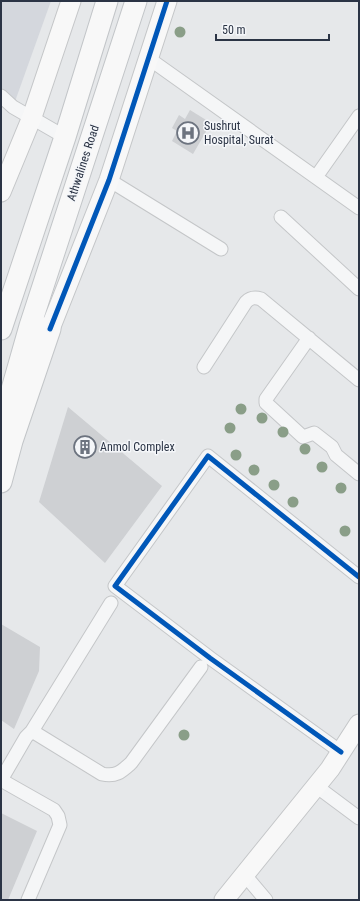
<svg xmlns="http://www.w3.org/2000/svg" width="360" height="901" font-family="'Roboto Condensed',sans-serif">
<rect width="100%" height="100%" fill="#e6e8ea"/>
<path fill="#d4d7dd" d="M 1,1 L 51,1 L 13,107 L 1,96 Z"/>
<path fill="#ced0d3" d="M 190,110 L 211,123 L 193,154 L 172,141 L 177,131 L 172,128 L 179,115 L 185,119 Z
M 68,407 L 162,486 L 105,563 L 39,502 Z
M 1,624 L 40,647 L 39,671 L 14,729 L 1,720 Z
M 1,813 L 37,831 L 8,900 L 1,900 Z"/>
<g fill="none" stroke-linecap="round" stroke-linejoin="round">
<g stroke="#c4c6c8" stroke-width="15">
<path id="street" d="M 148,58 L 359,208
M 1,96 L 13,107 L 65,137
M 316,177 L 359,116
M 109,180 L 221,249
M 281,217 L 359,289
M 309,338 L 266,399 L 266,403 L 303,437 L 314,433 L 332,447 L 336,455 L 359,474
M 204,367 L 246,302 C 251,297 255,297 261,299 L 359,380
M 32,731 L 111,603
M 341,752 L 210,658 L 115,586 L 208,456 L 359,577
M 1,780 L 26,737 L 32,731 L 102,774 C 116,777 121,772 131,763 L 201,667
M 1,780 L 54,810 L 58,816 L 60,825 L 28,900
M 316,786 L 359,818
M 244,874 L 266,900"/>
</g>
<g stroke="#c4c6c8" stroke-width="21">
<path id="secondary" d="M 1,192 L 32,117 L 71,1
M 50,329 L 109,180 L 167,1
M 224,900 L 330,769 L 359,724"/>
</g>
<g stroke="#c2c5c8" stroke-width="23">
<path id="primary" d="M 1,329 L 65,137 L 107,1
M 1,428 L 30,326 L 136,1
M 1,482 L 12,441 L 50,329 L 30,326"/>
</g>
<use href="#street" stroke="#f5f6f7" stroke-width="13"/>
<use href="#secondary" stroke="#f8f8f8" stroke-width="19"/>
<use href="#primary" stroke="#f8f8f8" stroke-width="21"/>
<g stroke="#f4f6f9" stroke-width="8">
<path id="cycleway" d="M 50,329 L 109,180 L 167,1
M 341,752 L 210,658 L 115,586 L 208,456 L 359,577"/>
</g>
<use href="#cycleway" stroke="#0057b8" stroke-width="5"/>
</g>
<g fill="#8a9e88">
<circle cx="180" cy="32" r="5.5"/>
<circle cx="241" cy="409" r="5.5"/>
<circle cx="262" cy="418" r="5.5"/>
<circle cx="230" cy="428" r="5.5"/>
<circle cx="283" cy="432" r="5.5"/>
<circle cx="305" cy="449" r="5.5"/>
<circle cx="236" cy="455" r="5.5"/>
<circle cx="322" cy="467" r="5.5"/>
<circle cx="254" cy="470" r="5.5"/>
<circle cx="274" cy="485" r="5.5"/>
<circle cx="341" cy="488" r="5.5"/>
<circle cx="293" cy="502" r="5.5"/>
<circle cx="345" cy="531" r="5.5"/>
<circle cx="184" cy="735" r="5.5"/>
</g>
<defs>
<g id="hospital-ring" transform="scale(1.15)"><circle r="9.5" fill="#f4f6f9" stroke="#6c737f" stroke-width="1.5"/><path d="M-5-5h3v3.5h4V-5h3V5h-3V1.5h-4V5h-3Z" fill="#6c737f"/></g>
<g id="building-ring" transform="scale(1.15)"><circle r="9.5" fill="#f4f6f9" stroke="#6c737f" stroke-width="1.5"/><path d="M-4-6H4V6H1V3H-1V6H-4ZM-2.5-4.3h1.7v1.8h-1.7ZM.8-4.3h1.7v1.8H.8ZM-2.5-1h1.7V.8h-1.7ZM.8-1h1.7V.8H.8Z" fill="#6c737f"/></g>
</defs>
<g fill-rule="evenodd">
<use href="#hospital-ring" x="188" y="133"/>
<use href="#building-ring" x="85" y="447"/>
</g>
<g text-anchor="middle" stroke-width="3" stroke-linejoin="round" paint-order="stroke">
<g font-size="12" fill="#2b3445" stroke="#f4f6f9" text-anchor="start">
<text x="204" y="130">Sushrut<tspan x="204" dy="14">Hospital, Surat</tspan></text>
<text x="100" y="451">Anmol Complex</text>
</g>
<g font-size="12" fill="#2b3445" stroke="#f4f6f9">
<text transform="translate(83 163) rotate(-72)" y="4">Athwalines Road</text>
</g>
</g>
<rect width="360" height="901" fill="none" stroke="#2b3445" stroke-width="4"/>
<path d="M216 34v6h113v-6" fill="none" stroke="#2b3445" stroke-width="2"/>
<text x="222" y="34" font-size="12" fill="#2b3445" stroke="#f4f6f9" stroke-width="3" paint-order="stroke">50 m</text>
</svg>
